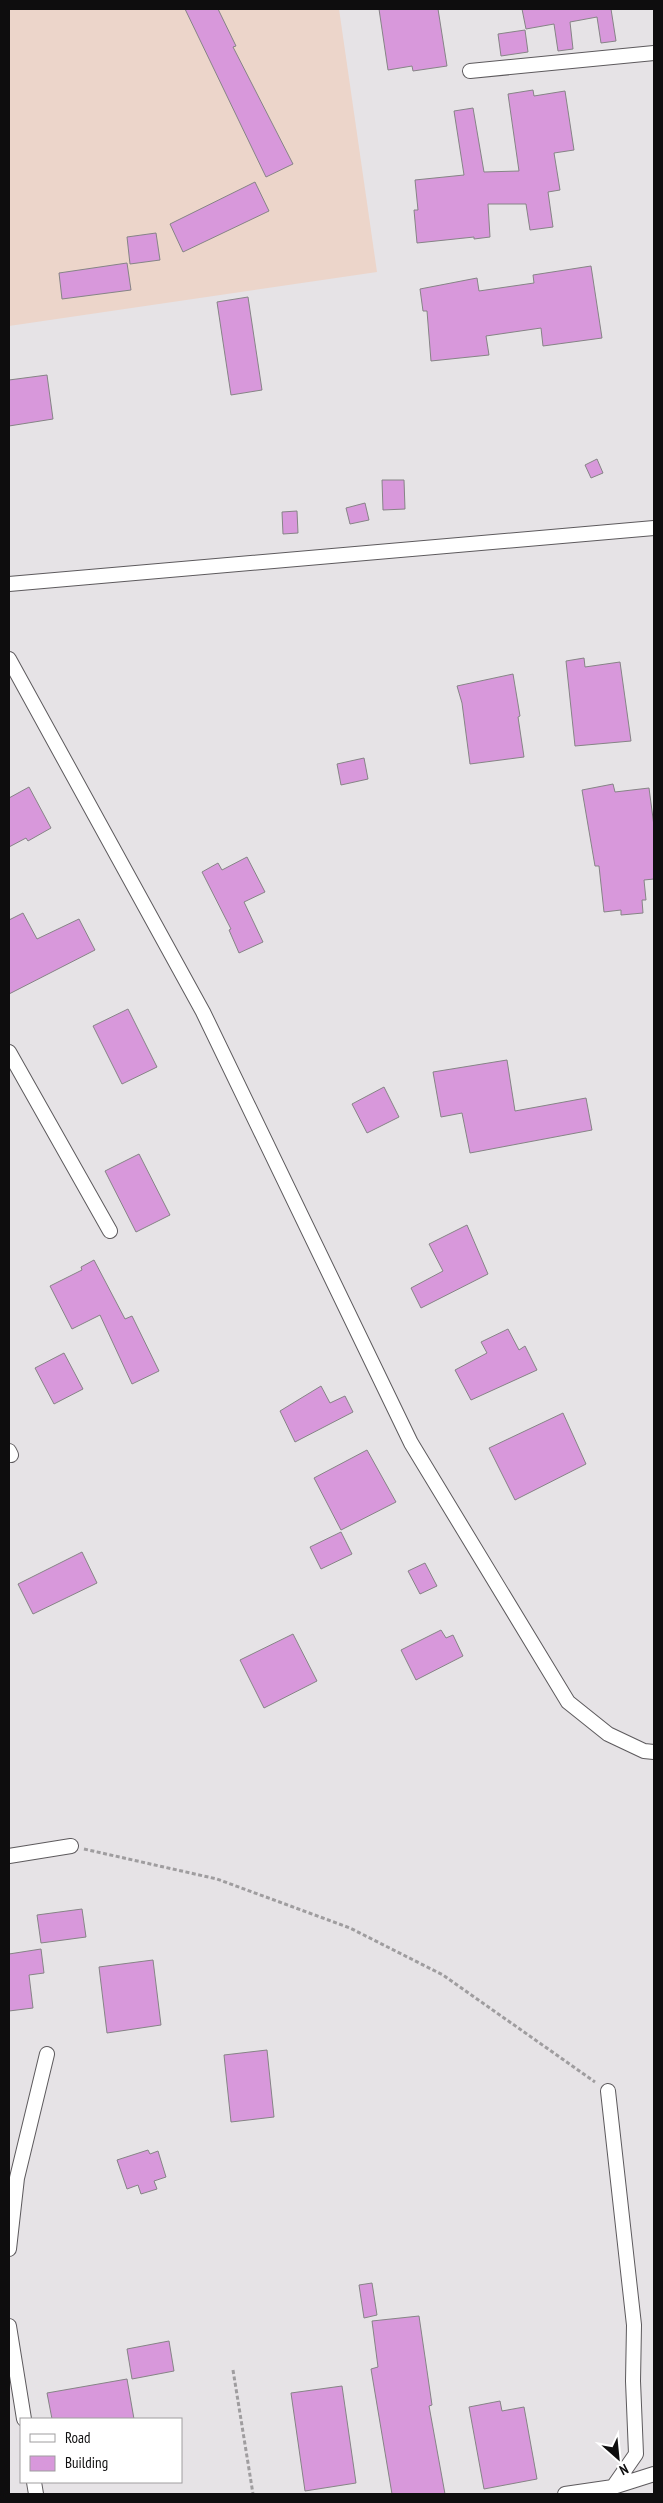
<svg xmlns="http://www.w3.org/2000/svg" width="663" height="2503" font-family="'PT Sans Narrow',sans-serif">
<rect width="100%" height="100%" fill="#e6e3e6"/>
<path fill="#ecd5ca" d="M 9,9 L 339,9 L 377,272 L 9,326 Z"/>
<path fill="#d898db" stroke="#868486" d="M 185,9 L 218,9 L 236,46 L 233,47 L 293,164 L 266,177 Z
M 379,9 L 438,9 L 447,66 L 413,71 L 412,66 L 388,70 Z
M 522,9 L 611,9 L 616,41 L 601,43 L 597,17 L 570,22 L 573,49 L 558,51 L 554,24 L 526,29 Z
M 525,30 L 528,52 L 501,56 L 498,34 Z
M 533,90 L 534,96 L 565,91 L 574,150 L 554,153 L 560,190 L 548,192 L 553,227 L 530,230 L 526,204 L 488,204 L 490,237 L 474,239 L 474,237 L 417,243 L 414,210 L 418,210 L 415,180 L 464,175 L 454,111 L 473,108 L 484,172 L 519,171 L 508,94 Z
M 255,182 L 269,211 L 183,252 L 170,224 Z
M 156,233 L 160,260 L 130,264 L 127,237 Z
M 127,263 L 131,290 L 62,299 L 59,273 Z
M 591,266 L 602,338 L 543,346 L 541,328 L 486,336 L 489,355 L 431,361 L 427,311 L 423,311 L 420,289 L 477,278 L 479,291 L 534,283 L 533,275 Z
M 248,297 L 262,390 L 231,395 L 217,302 Z
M 47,375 L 53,419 L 9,426 L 9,380 Z
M 597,459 L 603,473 L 591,478 L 585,465 Z
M 382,480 L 404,480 L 405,509 L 383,510 Z
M 365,503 L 369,520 L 350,524 L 346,508 Z
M 297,511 L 298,533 L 283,534 L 282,512 Z
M 584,658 L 585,667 L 620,662 L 631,741 L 575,746 L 566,661 Z
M 513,674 L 520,716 L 518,717 L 524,757 L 470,764 L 462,703 L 457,686 Z
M 364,758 L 368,779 L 341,785 L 337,764 Z
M 613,784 L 615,792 L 649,788 L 654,826 L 654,879 L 644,880 L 646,900 L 642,900 L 643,913 L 621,915 L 621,910 L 604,912 L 599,866 L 595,866 L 582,790 Z
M 29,787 L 51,828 L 28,841 L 26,838 L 9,847 L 9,798 Z
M 247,857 L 265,892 L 244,902 L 263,942 L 239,953 L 229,930 L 231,929 L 202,872 L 218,863 L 222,870 Z
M 23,913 L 37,939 L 79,919 L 95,950 L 9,994 L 9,920 Z
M 128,1009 L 157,1067 L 122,1084 L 93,1026 Z
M 507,1060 L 515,1111 L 586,1098 L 592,1130 L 470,1153 L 462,1113 L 441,1117 L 433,1072 Z
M 384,1087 L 399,1117 L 367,1133 L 352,1104 Z
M 139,1154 L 170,1215 L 136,1232 L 105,1171 Z
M 467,1225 L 488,1274 L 421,1308 L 411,1288 L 443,1271 L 429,1244 Z
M 94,1260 L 125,1319 L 132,1316 L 159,1371 L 132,1384 L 100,1315 L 72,1329 L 50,1286 L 82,1270 L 81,1267 Z
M 508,1329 L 519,1350 L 525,1346 L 537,1370 L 471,1400 L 455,1370 L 487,1353 L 481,1342 Z
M 64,1353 L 83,1389 L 54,1404 L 35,1368 Z
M 321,1386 L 330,1403 L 345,1396 L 353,1412 L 295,1442 L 280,1411 Z
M 563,1413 L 586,1464 L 515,1500 L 489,1448 Z
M 367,1450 L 396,1502 L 341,1530 L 314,1478 Z
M 341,1532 L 352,1554 L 321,1569 L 310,1547 Z
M 82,1552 L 97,1583 L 33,1614 L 18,1584 Z
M 425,1563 L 437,1586 L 420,1594 L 408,1571 Z
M 441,1630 L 446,1638 L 453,1635 L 463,1656 L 416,1680 L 401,1650 Z
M 293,1634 L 317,1681 L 264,1708 L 240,1660 Z
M 82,1909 L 86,1937 L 41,1943 L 37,1915 Z
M 41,1949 L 44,1973 L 29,1975 L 33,2008 L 9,2011 L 9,1954 Z
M 153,1960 L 161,2025 L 107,2033 L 99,1967 Z
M 267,2050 L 274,2117 L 231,2122 L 224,2055 Z
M 148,2150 L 150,2154 L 158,2151 L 166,2177 L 154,2181 L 157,2189 L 141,2194 L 138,2185 L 127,2189 L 117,2160 Z
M 372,2283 L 377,2315 L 364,2318 L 359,2285 Z
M 419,2316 L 432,2405 L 429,2406 L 445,2494 L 392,2494 L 371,2369 L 378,2367 L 372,2321 Z
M 169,2341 L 174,2371 L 132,2379 L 127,2349 Z
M 127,2379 L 134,2419 L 52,2419 L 47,2393 Z
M 342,2386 L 356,2483 L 305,2491 L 291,2393 Z
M 500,2401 L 502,2411 L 524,2407 L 537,2479 L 484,2489 L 469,2407 Z"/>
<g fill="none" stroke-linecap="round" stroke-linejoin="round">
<g stroke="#5d5a5d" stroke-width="16">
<path id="street" d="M 470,71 L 654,53
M 9,584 L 654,528
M 9,659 L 203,1012 L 411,1443 L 568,1702 L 608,1734 L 644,1751 L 654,1752
M 9,1052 L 110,1231
M 9,1451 L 11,1455
M 9,1856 L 71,1846
M 608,2091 L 634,2325 L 633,2381 L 636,2454 L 613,2487
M 9,2249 L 17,2178 L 47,2054
M 9,2326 L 24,2419
M 34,2482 L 36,2494
M 565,2494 L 613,2487 L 654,2474"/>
</g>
<path stroke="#9f9d9f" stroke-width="3" stroke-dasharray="4 2.5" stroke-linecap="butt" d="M 84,1849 L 217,1879 L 350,1928 L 443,1975 L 595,2082
M 233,2370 L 253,2494"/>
<use href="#street" stroke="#fff" stroke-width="14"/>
</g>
<rect width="663" height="2503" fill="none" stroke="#0e0d0e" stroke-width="20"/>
<rect x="20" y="2418" width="162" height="65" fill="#ffffff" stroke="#9f9e9f"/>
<rect x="30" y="2434" width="25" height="8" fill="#ffffff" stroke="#9f9e9f"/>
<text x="65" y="2443" font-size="15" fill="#0e0d0e">Road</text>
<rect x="30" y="2456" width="25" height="15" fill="#d898db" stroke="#9f9e9f"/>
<text x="65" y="2468" font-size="15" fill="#0e0d0e">Building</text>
<g transform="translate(618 2458) rotate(153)" stroke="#ffffff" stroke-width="4" paint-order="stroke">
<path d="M0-4L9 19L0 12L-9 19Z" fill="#0e0d0e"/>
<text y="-8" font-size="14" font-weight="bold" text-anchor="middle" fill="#0e0d0e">N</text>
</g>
</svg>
